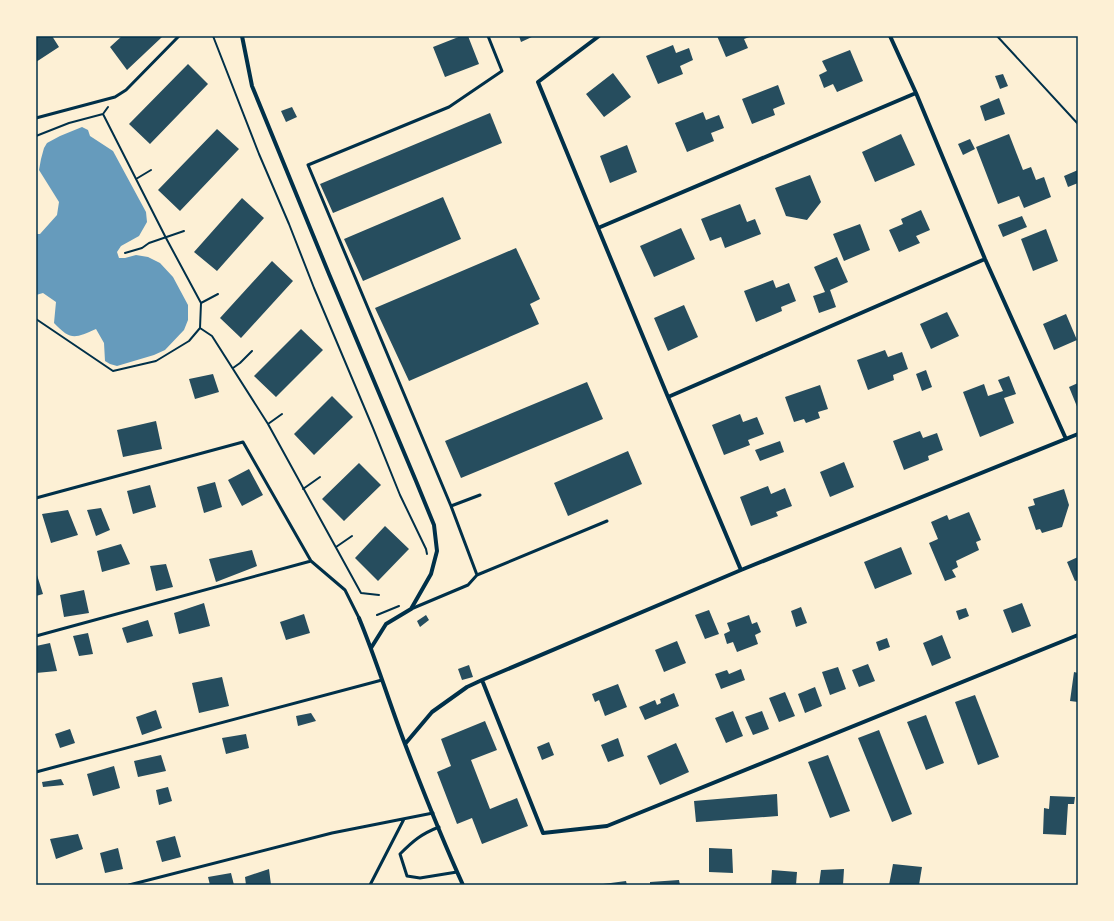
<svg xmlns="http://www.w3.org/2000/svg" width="1114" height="921" font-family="Arial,sans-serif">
<rect width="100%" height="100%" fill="#fdf0d5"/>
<path fill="#669bbc" d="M 82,127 L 88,130 L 90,136 L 113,151 L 146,212 L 147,222 L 139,236 L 121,246 L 117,252 L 119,258 L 125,258 L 136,255 L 148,257 L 160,263 L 173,277 L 188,305 L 188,320 L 184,330 L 165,350 L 154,355 L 117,366 L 110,364 L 105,361 L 104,343 L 96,329 C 75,338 71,341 54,323 L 56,302 L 43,293 L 36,295 L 36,234 L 40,234 L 57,215 L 59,202 L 39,170 L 41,159 L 44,148 L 47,143 L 60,136 Z"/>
<path fill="#264d5e" d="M 36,36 L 52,36 L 59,47 L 36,62 Z
M 122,36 L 161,36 L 162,37 L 127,70 L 110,47 Z
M 461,36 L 468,36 L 479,64 L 445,77 L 433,47 Z
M 519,36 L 534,36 L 521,42 Z
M 717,36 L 752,36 L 744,39 L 748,48 L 726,57 Z
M 673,45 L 676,53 L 689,48 L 693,60 L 680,66 L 683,74 L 658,84 L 646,56 Z
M 850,50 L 863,81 L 837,92 L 833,84 L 824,88 L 819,75 L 827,71 L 822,61 Z
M 188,64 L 208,84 L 150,144 L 129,124 Z
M 613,73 L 631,97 L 604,117 L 586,94 Z
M 1003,74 L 1008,86 L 1000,89 L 995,76 Z
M 778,85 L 785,104 L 773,109 L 775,115 L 752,124 L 742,99 Z
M 999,98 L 1005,114 L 985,121 L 980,106 Z
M 292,107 L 297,117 L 286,122 L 281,111 Z
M 703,112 L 706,120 L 719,115 L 724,128 L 711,133 L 714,141 L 687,152 L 675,123 Z
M 490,113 L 502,143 L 333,213 L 320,184 Z
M 217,129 L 239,149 L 180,211 L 158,190 Z
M 901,134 L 915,165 L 875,182 L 862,152 Z
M 1009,134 L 1023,170 L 1031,167 L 1036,180 L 1044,177 L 1051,197 L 1024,208 L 1019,196 L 998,204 L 976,147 Z
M 970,139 L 975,149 L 963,155 L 958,144 Z
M 627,145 L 637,172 L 610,183 L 600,156 Z
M 1078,170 L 1078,183 L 1068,187 L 1064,176 Z
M 810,175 L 821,202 L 807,220 L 786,216 L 775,188 Z
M 443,197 L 461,239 L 363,281 L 344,239 Z
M 242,198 L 264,218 L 217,271 L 194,252 Z
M 740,204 L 747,222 L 755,219 L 761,234 L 725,248 L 721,237 L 710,241 L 701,219 Z
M 921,210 L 930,230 L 916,236 L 920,243 L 899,252 L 889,230 L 903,224 L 901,219 Z
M 1022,216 L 1027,227 L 1003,237 L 998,225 Z
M 860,224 L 870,250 L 844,261 L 833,234 Z
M 681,228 L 695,259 L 654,277 L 640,246 Z
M 1046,229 L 1058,261 L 1033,271 L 1021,239 Z
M 516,248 L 540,299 L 530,304 L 539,324 L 409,381 L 375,308 Z
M 837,257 L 848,282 L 830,290 L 836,307 L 819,313 L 813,296 L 825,292 L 814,267 Z
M 272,261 L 293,281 L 241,338 L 220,318 Z
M 773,280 L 776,288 L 789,283 L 796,301 L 781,307 L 782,311 L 756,322 L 744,291 Z
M 684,305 L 698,337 L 668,351 L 654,318 Z
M 947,312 L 959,336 L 931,349 L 920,324 Z
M 1066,314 L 1077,340 L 1054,350 L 1043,324 Z
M 301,329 L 323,350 L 276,397 L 254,376 Z
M 885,350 L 888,357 L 902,352 L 908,369 L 893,375 L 894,380 L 868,390 L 857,360 Z
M 926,370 L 932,387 L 922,391 L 916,374 Z
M 213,374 L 219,392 L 195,399 L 189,379 Z
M 1009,376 L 1016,394 L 1004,398 L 1014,423 L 980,437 L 963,392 L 984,384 L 988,396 L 1003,391 L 998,380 Z
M 587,382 L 603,419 L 461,478 L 445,441 Z
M 1078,383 L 1078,409 L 1069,387 Z
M 820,385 L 828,409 L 818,412 L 820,418 L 806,423 L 804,419 L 794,422 L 785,397 Z
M 332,396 L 353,417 L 314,455 L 294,434 Z
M 740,414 L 743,422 L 757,417 L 764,434 L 748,440 L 750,445 L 724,455 L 712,425 Z
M 156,421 L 162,449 L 123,457 L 117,430 Z
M 920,431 L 923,438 L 937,433 L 943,450 L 928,456 L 929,460 L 904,470 L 893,441 Z
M 780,441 L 784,452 L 760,461 L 755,450 Z
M 628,451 L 642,484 L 568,516 L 554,483 Z
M 844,462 L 854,487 L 830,497 L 820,472 Z
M 359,463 L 381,485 L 344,521 L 322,499 Z
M 249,469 L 263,495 L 242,506 L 228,480 Z
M 215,482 L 222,507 L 204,513 L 197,487 Z
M 150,485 L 156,507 L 133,514 L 127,491 Z
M 768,486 L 771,494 L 785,488 L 792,506 L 776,512 L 778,516 L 751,526 L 740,497 Z
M 1064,489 L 1069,505 L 1062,527 L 1042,533 L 1040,529 L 1036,530 L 1028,507 L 1035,505 L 1033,499 Z
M 101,508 L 110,530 L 96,536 L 87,510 Z
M 68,510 L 78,535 L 51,543 L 42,514 Z
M 969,512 L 981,540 L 976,542 L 979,550 L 956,561 L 958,567 L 952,570 L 956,577 L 945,581 L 929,543 L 938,539 L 931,522 L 947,515 L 949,520 Z
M 385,526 L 409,549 L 378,581 L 355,558 Z
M 121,544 L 130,564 L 102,572 L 97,551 Z
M 901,547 L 912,574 L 875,589 L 864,562 Z
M 252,550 L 257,566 L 216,582 L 209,559 Z
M 1078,557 L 1078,580 L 1075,581 L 1067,562 Z
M 166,564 L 173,587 L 156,591 L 150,566 Z
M 36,575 L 37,575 L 43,594 L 36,596 Z
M 84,590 L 89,613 L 64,617 L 60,595 Z
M 204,603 L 210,626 L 179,634 L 174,613 Z
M 1022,603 L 1031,626 L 1012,633 L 1003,610 Z
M 801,607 L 807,623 L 796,627 L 791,611 Z
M 966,608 L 969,616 L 959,620 L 956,611 Z
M 709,610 L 719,634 L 705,639 L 695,615 Z
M 304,614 L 310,633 L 286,640 L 280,622 Z
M 426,615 L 429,620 L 420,627 L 417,621 Z
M 749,615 L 752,624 L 757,622 L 761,632 L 755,635 L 758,644 L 737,652 L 733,642 L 727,644 L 724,634 L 730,631 L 727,623 Z
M 148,620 L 153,636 L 127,643 L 122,628 Z
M 88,633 L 93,654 L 79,656 L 73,636 Z
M 942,635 L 951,658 L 932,666 L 923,643 Z
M 887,638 L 890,647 L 879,651 L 876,642 Z
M 677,641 L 686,663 L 664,672 L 655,650 Z
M 50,643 L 57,671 L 36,673 L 36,646 Z
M 868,664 L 875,681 L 859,687 L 852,670 Z
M 469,665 L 473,677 L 462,680 L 458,669 Z
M 838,667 L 846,689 L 830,695 L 822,672 Z
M 741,669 L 745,680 L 721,689 L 715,674 L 727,670 L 729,674 Z
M 1074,672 L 1078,673 L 1078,702 L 1070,701 Z
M 222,677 L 229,706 L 199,713 L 192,683 Z
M 618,684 L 627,707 L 605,716 L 599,700 L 595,702 L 592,694 Z
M 815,687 L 822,706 L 805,713 L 798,694 Z
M 785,692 L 795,716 L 779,722 L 769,698 Z
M 674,693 L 679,706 L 645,720 L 639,707 L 655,700 L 657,705 L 661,703 L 660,699 Z
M 975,695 L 999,757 L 978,765 L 955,702 Z
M 156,710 L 162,728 L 142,735 L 136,717 Z
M 733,711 L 743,736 L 726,743 L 715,718 Z
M 762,711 L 769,729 L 753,735 L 745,717 Z
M 311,713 L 316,721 L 298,726 L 296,716 Z
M 926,715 L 944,763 L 926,770 L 907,722 Z
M 485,721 L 497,750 L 471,760 L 490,809 L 517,798 L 528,826 L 482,844 L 472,818 L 457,824 L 437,772 L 451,766 L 441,739 Z
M 70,729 L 75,743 L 60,748 L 55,734 Z
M 879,730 L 912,814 L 892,822 L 858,738 Z
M 246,734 L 249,748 L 226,754 L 222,738 Z
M 618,738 L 624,756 L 608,762 L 601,745 Z
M 549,742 L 554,755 L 542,760 L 537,747 Z
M 676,743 L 689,772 L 660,785 L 647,756 Z
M 161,755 L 166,771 L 138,777 L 134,761 Z
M 828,755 L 850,811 L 830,818 L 808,762 Z
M 114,766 L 120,788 L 93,796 L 87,774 Z
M 61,779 L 64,785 L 43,787 L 42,782 Z
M 168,787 L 172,801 L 159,805 L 156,790 Z
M 777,794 L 778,816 L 696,822 L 694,801 Z
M 1050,796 L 1075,797 L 1074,804 L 1068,804 L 1066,835 L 1043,834 L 1044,808 L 1049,809 Z
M 78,834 L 83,849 L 56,859 L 50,839 Z
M 175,836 L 181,857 L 162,862 L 156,841 Z
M 118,848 L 123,869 L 105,873 L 100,853 Z
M 709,848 L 732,849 L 733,873 L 709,872 Z
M 893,864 L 922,867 L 919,885 L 889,885 Z
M 269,869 L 271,885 L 246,885 L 245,877 Z
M 844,869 L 843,885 L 819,885 L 821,870 Z
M 772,870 L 797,872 L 796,885 L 771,885 Z
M 231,873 L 234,885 L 210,885 L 208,877 Z
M 679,880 L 680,885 L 650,885 L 650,882 Z
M 626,881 L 627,885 L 603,885 L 603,884 Z"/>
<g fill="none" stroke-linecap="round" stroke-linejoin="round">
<path stroke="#003049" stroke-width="2" d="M 213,36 L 259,154 L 289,224 L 314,288 L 373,428 L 400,495 L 426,549 L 427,554
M 997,36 L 1078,124
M 36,136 L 69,123 L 103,114 L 108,107
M 136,179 L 151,170
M 125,253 L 142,248 L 149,243 L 184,231
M 201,303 L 218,294
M 36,319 L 113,371 L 156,361 L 189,341 L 200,328 L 201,303 L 166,238 L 103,114
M 200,328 L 212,336 L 268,424 L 361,593 L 379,595
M 233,368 L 240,363 L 252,351
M 268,424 L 282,414
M 303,489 L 320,477
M 336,547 L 352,536
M 377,615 L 399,606"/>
<path stroke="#003049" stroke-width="3" d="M 36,118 L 115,97 L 126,90 L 179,36
M 480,495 L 451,506 L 308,165 L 449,107 L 502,71 L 488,36
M 36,498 L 243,442 L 311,561 L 345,590 L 359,618
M 477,575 L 607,521
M 411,609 L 468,585 L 477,575 L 451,506
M 36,636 L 311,561
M 36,772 L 382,680
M 439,827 C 421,834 413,841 400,854 L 407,876 L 420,878 L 457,872
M 129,885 L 332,833 L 433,813
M 370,885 L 404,819"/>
<path stroke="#003049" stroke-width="4" d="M 242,36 L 252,86 L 329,274 L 416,481 L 434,525 L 437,551 L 431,574 L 411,609 L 386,624 L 371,648
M 599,36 L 538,82 L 598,228 L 916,93
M 890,36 L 916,93 L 985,259 L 1066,439
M 598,228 L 668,397 L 985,259
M 668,397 L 741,570
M 1078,434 L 741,570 L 482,680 L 543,833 L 607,826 L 1078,635
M 359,618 C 376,659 389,702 405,744 C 423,791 442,839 463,885
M 405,744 L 432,712 L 467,687 L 482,680"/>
</g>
<rect width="1114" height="921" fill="none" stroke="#fdf0d5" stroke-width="74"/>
<rect x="37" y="37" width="1040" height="847" fill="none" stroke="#003049" stroke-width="1.5"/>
</svg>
